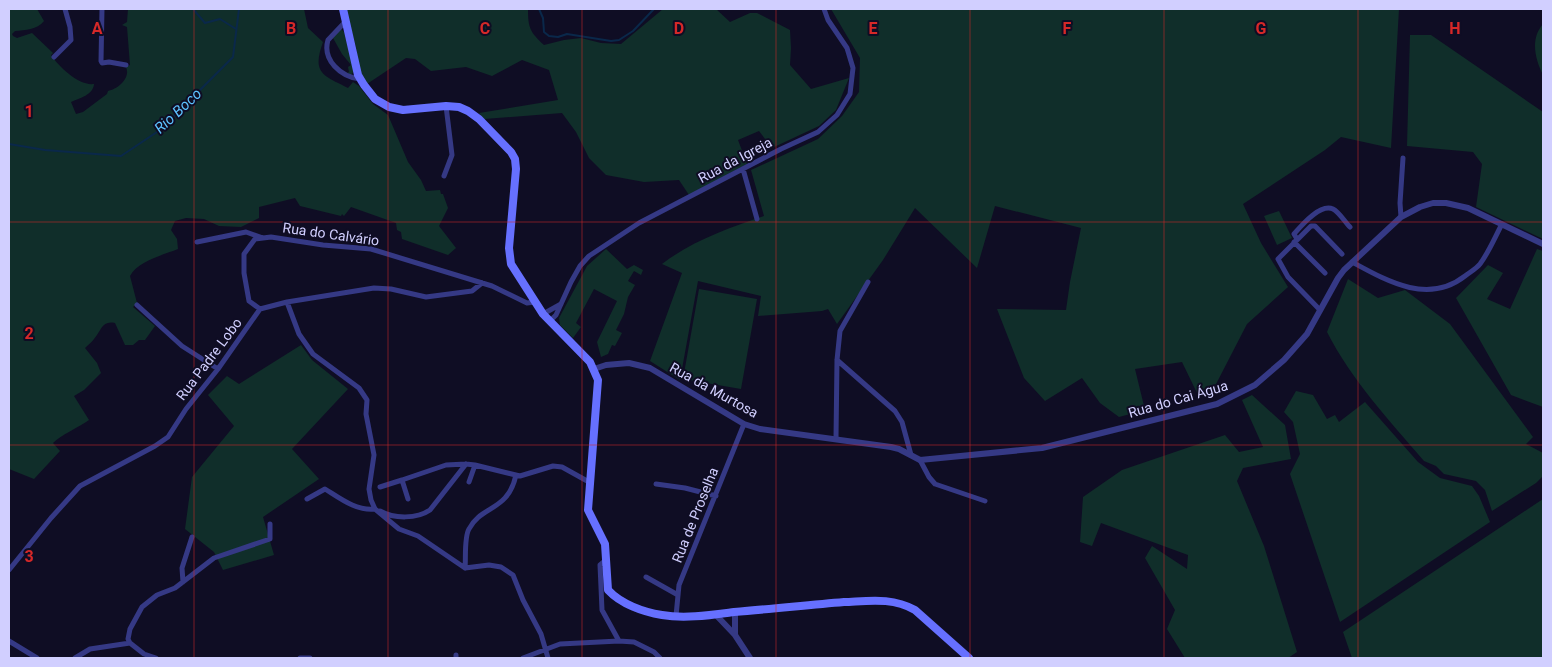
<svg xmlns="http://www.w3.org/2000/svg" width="1552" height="667" font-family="Roboto,sans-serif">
<rect width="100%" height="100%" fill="#0f0d24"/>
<path fill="#102e2a" d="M 9,9 L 37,9 L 44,21 C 37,30 25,30 15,31 L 12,34 L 13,36 L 17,38 L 32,33 L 53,53 L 51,55 C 59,67 79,86 94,84 C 93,95 80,98 71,102 L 76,114 L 83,112 L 107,94 L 108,91 C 118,89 131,78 126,67 L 130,65 L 127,27 L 122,25 L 127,22 L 128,9 L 304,9 L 308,28 L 323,42 C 312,73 322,75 348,88 L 353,82 L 359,86 L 373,104 L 388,115 L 408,162 L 421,180 L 426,191 L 440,190 L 441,194 L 443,194 L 448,208 L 439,226 L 456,248 L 448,255 L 402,239 L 401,232 L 397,230 L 396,223 L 351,207 L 344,216 L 342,214 L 341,216 L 300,206 L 295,198 L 259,207 L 259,218 L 241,227 L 219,226 L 204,219 L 186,218 L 175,221 L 171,230 L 177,239 L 178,249 C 163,255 138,261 130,276 L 137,303 L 133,307 L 155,326 L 145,340 L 139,340 L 133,345 L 125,345 L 115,323 C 102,320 101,331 94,339 C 92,342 88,345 85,348 L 97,363 L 101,373 L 84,390 L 74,396 L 89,420 C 79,427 61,435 53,443 L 60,451 L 34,479 L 9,469 Z
M 346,9 L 528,9 C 528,28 530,32 544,45 L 564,40 L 581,38 L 601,43 L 621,44 L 663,9 L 716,9 L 730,22 L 750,13 L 757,13 L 790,30 L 791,48 L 790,65 L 811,89 L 849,78 L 836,110 L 819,126 L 772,148 L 759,131 L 738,140 L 747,164 L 689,195 L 679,180 L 644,182 L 606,175 L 589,158 L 576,132 L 562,113 L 484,119 L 479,113 L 558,100 L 549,70 L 522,60 L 492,76 L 466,67 L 431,71 L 415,59 L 406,58 L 367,84 L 359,72 L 356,47 Z
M 831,9 L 1399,9 L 1391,148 L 1341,137 L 1325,150 L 1243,204 L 1261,243 L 1288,287 L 1247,324 L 1214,388 L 1198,395 L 1182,362 L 1135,369 L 1145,410 L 1119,417 L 1100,403 L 1082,378 L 1045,401 L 1024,378 L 997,309 L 1066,310 L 1070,282 L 1081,228 L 995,206 L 977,268 L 915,208 L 883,260 L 837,324 L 828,309 L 822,311 L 758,316 L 761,296 L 698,281 L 680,380 L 650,361 L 682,273 L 662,264 C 692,241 728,228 764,216 L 751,170 L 818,139 L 842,116 L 859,92 L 860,58 Z
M 1543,24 L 1543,75 C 1535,59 1530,39 1543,24 Z
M 341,29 L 344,32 L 354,71 L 351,75 L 347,73 L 349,72 L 348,67 L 351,65 L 342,54 L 333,38 Z
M 1410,35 L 1431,35 L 1543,112 L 1543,239 L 1476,207 L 1482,164 L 1473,152 L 1407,146 Z
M 1279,211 L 1292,238 L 1277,245 L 1264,216 Z
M 606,249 L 627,269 L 634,265 L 643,270 L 641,275 L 634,271 L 628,281 L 635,285 L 628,297 L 624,314 L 616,330 L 622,333 L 615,346 L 612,345 L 608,354 L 601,357 L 597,342 L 617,301 L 594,289 L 576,323 L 581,327 L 573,338 L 560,325 L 559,318 L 587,266 Z
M 1537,249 L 1543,251 L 1543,407 L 1511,395 L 1456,298 L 1488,265 L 1503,273 L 1487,299 L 1510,309 Z
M 1348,279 L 1378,298 L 1405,290 L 1450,324 L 1533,437 L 1526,444 L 1543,453 L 1543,476 L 1536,483 L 1492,511 L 1485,490 L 1476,481 L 1444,474 L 1436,466 L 1424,461 C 1389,420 1352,381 1327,332 Z
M 699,289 L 757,299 L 741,389 L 683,379 Z
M 301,345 L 312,360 L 348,389 L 292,449 L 319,479 L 263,517 L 274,555 L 223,570 L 214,552 L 185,529 L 192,477 L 234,426 L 208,395 L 227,376 L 239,384 Z
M 1296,391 L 1313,395 L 1327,419 L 1335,415 L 1339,422 L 1365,402 L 1418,462 L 1440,478 L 1472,486 L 1479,496 L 1490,522 L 1340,622 L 1290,474 L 1300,454 L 1293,422 L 1284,412 Z
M 1252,395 L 1285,425 L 1291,459 L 1243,468 L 1237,481 L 1264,546 L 1297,652 L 1288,658 L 1185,658 L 1167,629 L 1175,610 L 1145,558 L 1152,546 L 1187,569 L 1188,555 L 1101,523 L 1092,546 L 1080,542 L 1083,497 L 1122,470 L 1225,435 L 1239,452 L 1263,447 L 1242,400 Z
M 1543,499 L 1543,658 L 1352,658 L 1343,632 Z"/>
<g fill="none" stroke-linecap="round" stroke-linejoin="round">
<path stroke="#0a284a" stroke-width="2" d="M 193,9 L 205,23 L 220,19 L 236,29
M 539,9 L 543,18 L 544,32 L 549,36 L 558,37 L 567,34 L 611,41 L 619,40 L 633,31 L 654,9
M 9,144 L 45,150 L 121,156 L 160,130 L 233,57 L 239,9"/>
<path stroke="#353985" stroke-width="5" d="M 102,9 L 101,61 L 102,63 L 109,62 L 126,65
M 346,21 L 328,40 C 322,60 341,77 360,79
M 54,57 L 71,40 L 70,27 L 65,9
M 743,169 L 757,219
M 444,176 L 452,155 L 446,106
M 1401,217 L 1400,203 L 1403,158
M 1297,239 L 1294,234 C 1301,226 1320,203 1333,209 C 1339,212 1345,222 1350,227
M 197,242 L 246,232 L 263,238
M 1294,242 L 1325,273
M 1352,262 C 1387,281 1428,305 1465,276 C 1470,272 1476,269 1480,264 C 1489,252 1495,237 1502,224
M 287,302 L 299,334 L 313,354 L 359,388 L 367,400 L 366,414 L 374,455 L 369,489 L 371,500 L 375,509 L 399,529 L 418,536 L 465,568
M 137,305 L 182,346 L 218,369
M 260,309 L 249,301 L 244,273 L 244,254 L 255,239 L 271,237 L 323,245 L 371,249 L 492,286 L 527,303 L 535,302
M 1320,310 L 1288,277 L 1278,259 L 1311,226 L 1315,226 L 1342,254
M 543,314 L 561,304
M 550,321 L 556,315 L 571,282 L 580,266 L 589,256 L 639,223 L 781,149 L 818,132 L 837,115 L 850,94 L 853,68 L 847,48 L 828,20 L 824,9
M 837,360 L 895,411 L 902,422 L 911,455
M 836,438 L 837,360 L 840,331 L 868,282
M 920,460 L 929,477 L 935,484 L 985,501
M 469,482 L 475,465
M 656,484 L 685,488 L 716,496
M 380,487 L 402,480
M 307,499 L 325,489 C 341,499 356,511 375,509
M 408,499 L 402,480 L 446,465 L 466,464 L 475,465 L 520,476 L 553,466 L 562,467 L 589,482
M 380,511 C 394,519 417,519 430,510 L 466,464
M 606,560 L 600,565 L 602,610 L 619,641
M 465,568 L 489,565 L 501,567 L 513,575 L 523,600 L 541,634 L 548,658
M 465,568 C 466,559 464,537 469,529 C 481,505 508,512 516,475
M 9,570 L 51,518 L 80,486 L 155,446 L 168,437 L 186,409 L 218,369 L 260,309 L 287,302 L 374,288 L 391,289 L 426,297 L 472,291 L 482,283
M 646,577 L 678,595
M 183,582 L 182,568 L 192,537
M 676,616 L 679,585 L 744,424
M 9,641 L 37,658
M 75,658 L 90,649 L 130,643
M 156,658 L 144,654 L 130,643 L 128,639 L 130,629 L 142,607 L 157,595 L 175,588 L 214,558 L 270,539 L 270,524
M 300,658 L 310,658
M 456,658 L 456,655
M 523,658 L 560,644 L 619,641 L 634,642 L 654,652 L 660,658"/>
<path stroke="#353985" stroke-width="6" d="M 594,369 L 606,365 L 629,363 L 650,368 L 744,424 L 760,429 L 891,447 L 899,449 L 920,460 L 1042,448 L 1217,404 L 1255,385 L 1284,360 L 1307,334 L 1338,278 L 1344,270 L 1401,217 L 1420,207 L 1433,203 L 1446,203 L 1468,208 L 1543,244
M 716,615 L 735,635 L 750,658
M 735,635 L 735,612"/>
<path stroke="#6670ff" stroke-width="8" d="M 343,9 L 358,75 L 364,85 L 375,99 L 389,107 L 403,110 L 446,106 L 459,107 L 468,111 L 479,119 L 511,152 L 515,159 L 516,169 L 509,248 L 511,264 L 543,314 L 590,362 L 598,380 L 588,510 L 605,544 L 608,590 C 621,604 643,612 662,615 C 685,619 711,615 734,612 C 771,609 808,605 844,602 C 869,601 892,597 915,610 L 969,658"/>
</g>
<path fill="none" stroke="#d62828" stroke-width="1" stroke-opacity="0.55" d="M 194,9 L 194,658M 388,9 L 388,658M 582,9 L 582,658M 776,9 L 776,658M 970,9 L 970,658M 1164,9 L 1164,658M 1358,9 L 1358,658M 9,222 L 1543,222M 9,445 L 1543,445"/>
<g text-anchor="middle" stroke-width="4" stroke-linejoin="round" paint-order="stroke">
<g font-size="14" fill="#d1cfff" stroke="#0f0d24">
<text transform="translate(735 160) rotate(-28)" y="5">Rua da Igreja</text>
<text transform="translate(331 234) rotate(8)" y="5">Rua do Calvário</text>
<text transform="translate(209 359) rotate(-53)" y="5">Rua Padre Lobo</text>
<text transform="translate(714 390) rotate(29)" y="5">Rua da Murtosa</text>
<text transform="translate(1178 399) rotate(-16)" y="5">Rua do Cai Água</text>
<text transform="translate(695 515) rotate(-68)" y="5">Rua de Proselha</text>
</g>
<g font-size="15" font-style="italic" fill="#5dc2ff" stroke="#0f0d24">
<text transform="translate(178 111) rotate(-43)" y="5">Rio Boco</text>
</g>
</g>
<g font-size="16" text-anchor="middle" font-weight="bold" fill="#d62828" stroke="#0f0d24" stroke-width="4" stroke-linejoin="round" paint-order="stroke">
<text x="97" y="34">A</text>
<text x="291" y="34">B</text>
<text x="485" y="34">C</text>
<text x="679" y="34">D</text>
<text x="873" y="34">E</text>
<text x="1067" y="34">F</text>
<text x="1261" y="34">G</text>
<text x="1455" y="34">H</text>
<text x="29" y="117">1</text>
<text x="29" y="339">2</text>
<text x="29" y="562">3</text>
</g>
<rect width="1552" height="667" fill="none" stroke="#d1cfff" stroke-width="20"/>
</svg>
